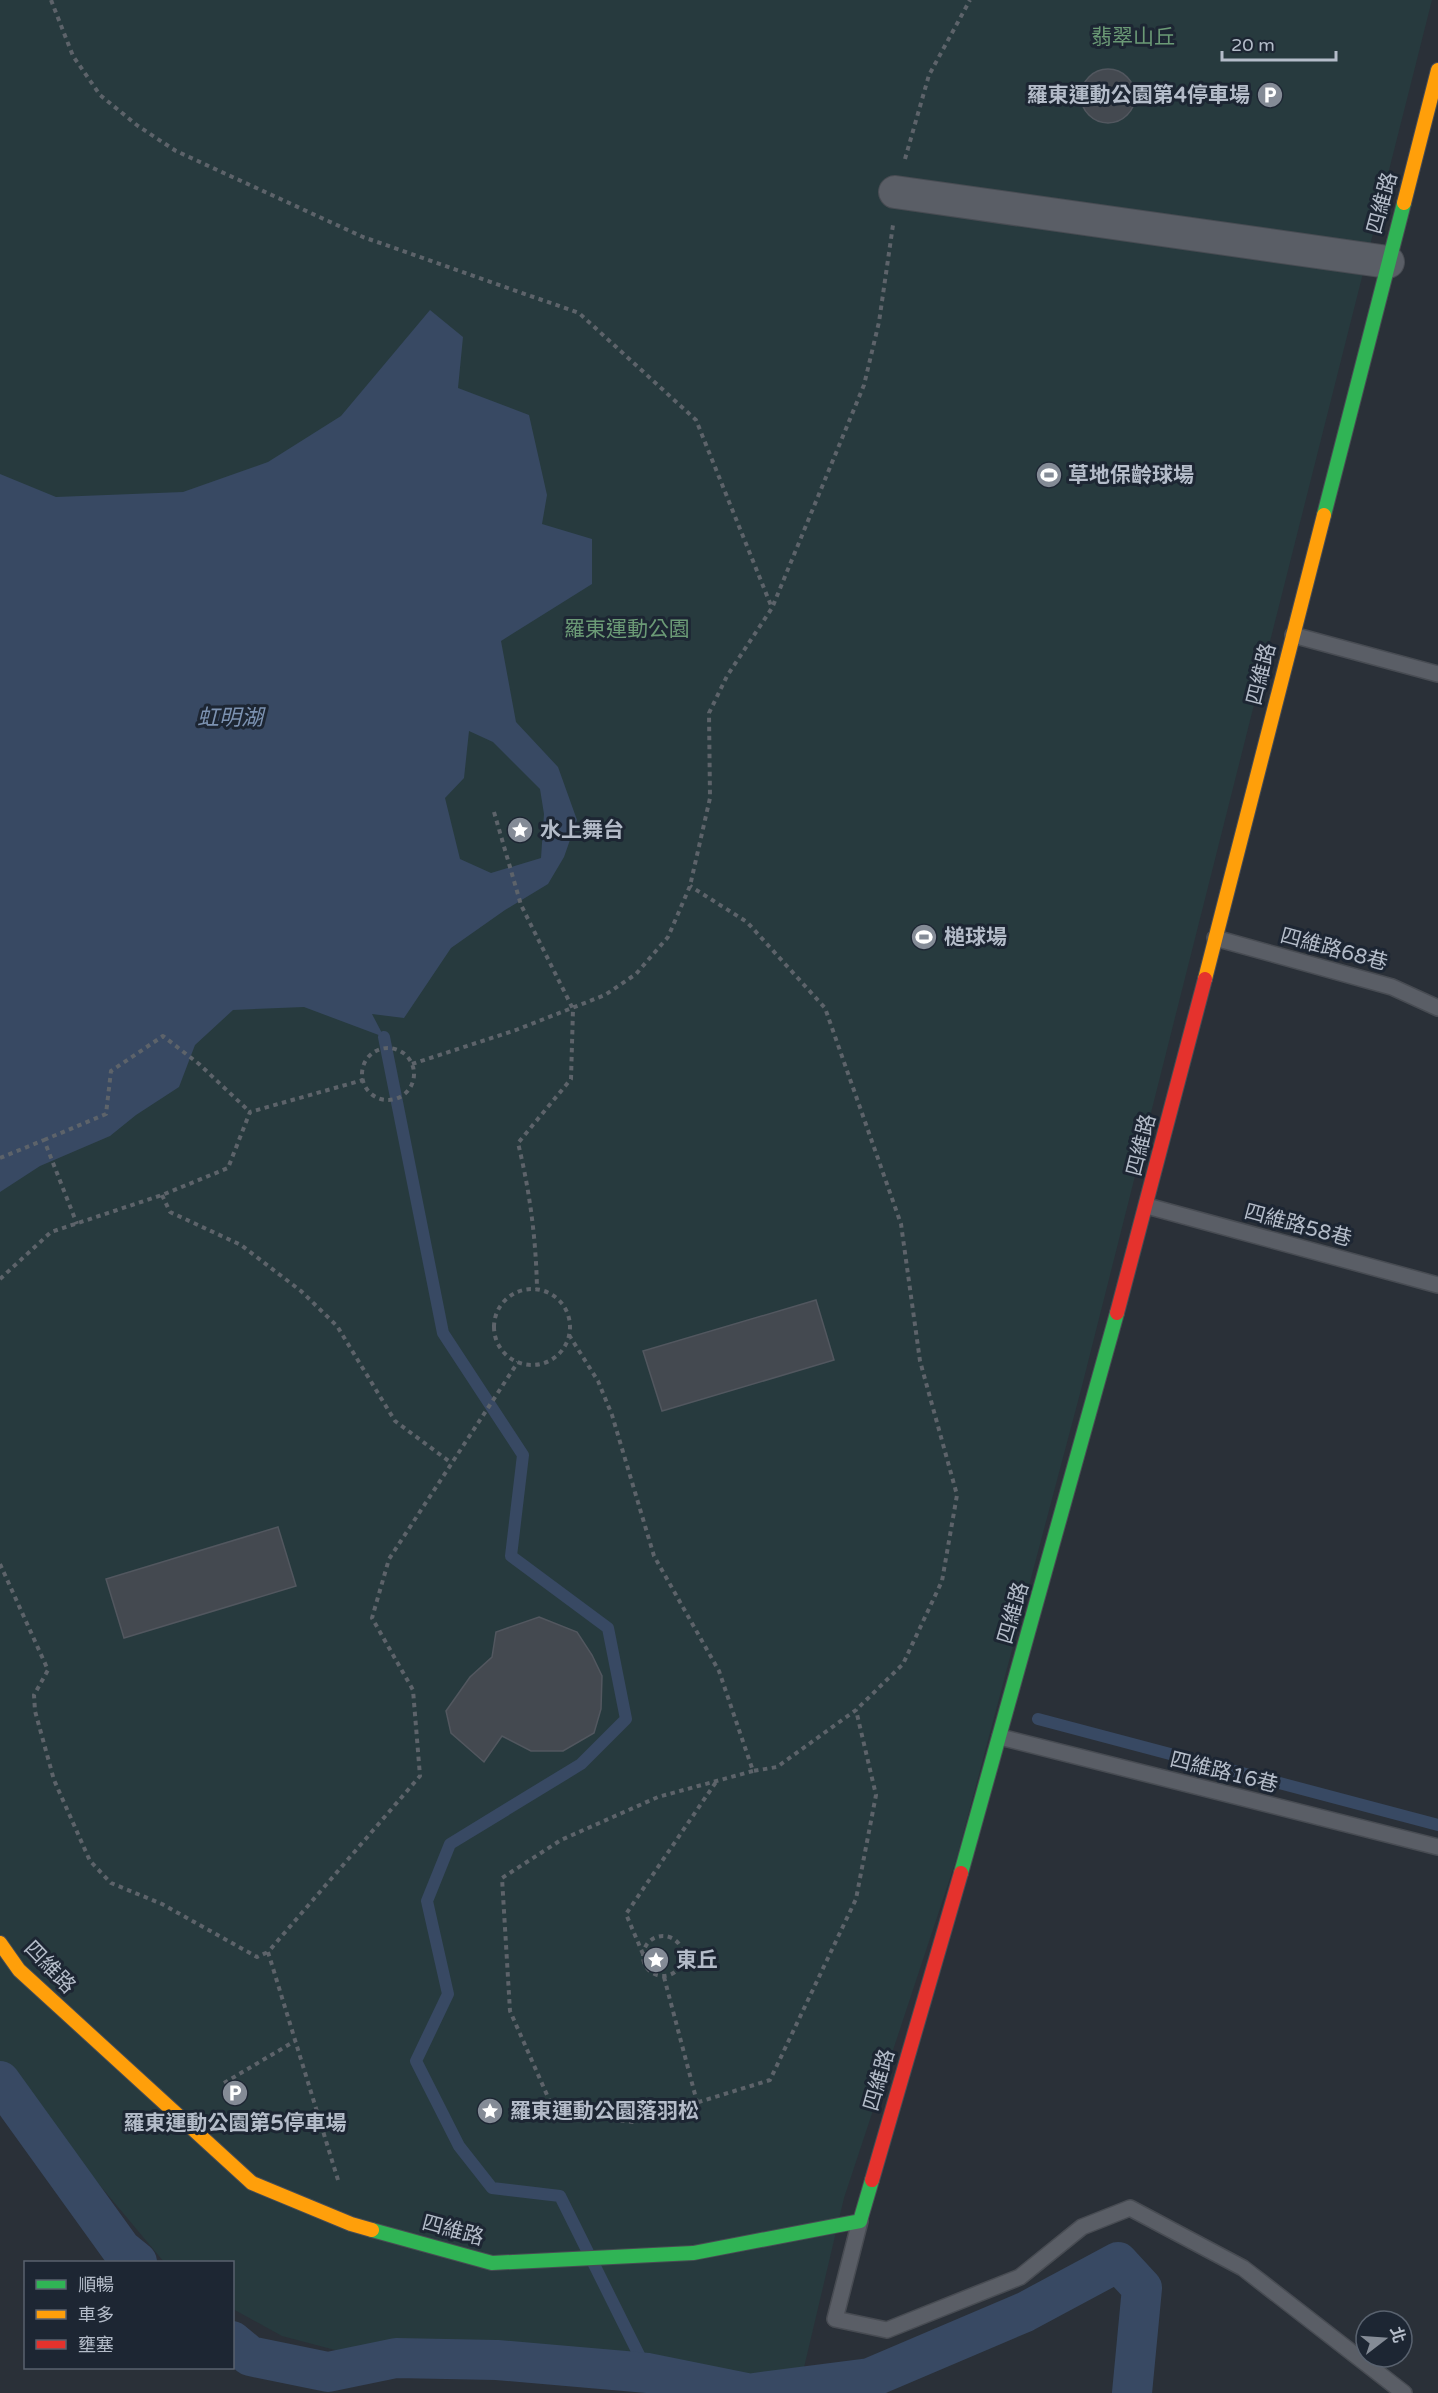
<svg xmlns="http://www.w3.org/2000/svg" width="1438" height="2393" font-family="'Varela Round','Noto Sans TC',sans-serif">
<rect width="100%" height="100%" fill="#2a3038"/>
<path fill="#273a3e" d="M 0,0 L 1432,0 L 1082,1386 L 957,1857 L 844,2198 L 798,2393 L 633,2361 L 411,2370 L 282,2336 L 233,2309 L 232,2262 L 164,2262 L 0,2066 Z"/>
<path fill="#384963" fill-rule="evenodd" d="M 430,310 L 463,337 L 458,388 L 529,415 L 547,495 L 542,524 L 592,539 L 592,584 L 501,641 L 516,722 L 558,767 L 577,820 L 564,857 L 548,884 L 505,910 L 451,948 L 404,1018 L 372,1014 L 384,1037 L 304,1007 L 233,1010 L 195,1045 L 179,1087 L 136,1115 L 110,1136 L 40,1166 L 0,1192 L 0,474 L 56,497 L 183,492 L 268,462 L 341,416 ZM 469,731 L 493,742 L 540,789 L 544,814 L 541,858 L 491,873 L 460,859 L 445,798 L 464,778 Z"/>
<g fill="none" stroke-linecap="round" stroke-linejoin="round">
<path stroke="#384963" stroke-width="12" d="M 384,1037 L 443,1333 L 523,1455 L 511,1556 L 608,1628 L 626,1719 L 581,1764 L 450,1844 L 427,1901 L 448,1994 L 416,2061 L 459,2146 L 492,2188 L 560,2196 L 648,2373
M 1038,1719 L 1438,1825"/>
<path stroke="#384963" stroke-width="40" d="M 0,2081 L 121,2249 L 137,2262
M 232,2341 L 250,2356 L 328,2372 L 396,2358 L 497,2360 L 648,2373 L 747,2393
M 754,2393 L 870,2378 L 1025,2312 L 1118,2262 L 1142,2288 L 1132,2393"/>
</g>
<path fill="#444950" stroke="#52575f" stroke-width="1.5" d="M1081 96a27 27 0 1 1 54 0a27 27 0 1 1-54 0Z
M 816,1300 L 834,1360 L 662,1411 L 643,1351 Z
M 278,1527 L 296,1586 L 124,1638 L 106,1579 Z
M 539,1617 L 577,1632 L 592,1655 L 602,1676 L 601,1709 L 594,1733 L 563,1751 L 531,1751 L 502,1736 L 484,1762 L 451,1733 L 446,1711 L 470,1677 L 492,1657 L 496,1632 Z"/>
<g fill="none" stroke-linecap="round" stroke-linejoin="round">
<g stroke="#484c53" stroke-width="18">
<path id="lane" d="M 1293,635 L 1438,674
M 1215,938 L 1392,987 L 1438,1008
M 1147,1206 L 1438,1285
M 1000,1737 L 1438,1847
M 860,2221 L 835,2319 L 887,2330 L 1020,2277 L 1082,2227 L 1130,2208 L 1243,2268 L 1404,2393"/>
</g>
<g stroke="#484c53" stroke-width="34">
<path id="street" d="M 895,192 L 1388,262"/>
</g>
<g stroke="#484c53" stroke-width="16">
<path id="fast" d="M 1324,515 L 1404,203
M 961,1873 L 1117,1313
M 372,2230 L 492,2263 L 693,2253 L 860,2221 L 872,2180"/>
</g>
<g stroke="#484c53" stroke-width="16">
<path id="slow" d="M 1404,203 L 1438,70
M 1205,979 L 1324,515
M 0,1943 L 19,1970 L 252,2183 L 351,2224 L 372,2230"/>
</g>
<g stroke="#484c53" stroke-width="16">
<path id="jam" d="M 1117,1313 L 1205,979
M 872,2180 L 961,1873"/>
</g>
<path stroke="#5d636a" stroke-width="4" stroke-dasharray="4.5 4.5" stroke-linecap="butt" d="M 51,0 L 73,56 L 100,95 L 138,126 L 176,151 L 363,237 L 579,313 L 696,420 L 772,608
M 905,159 L 929,75 L 970,0
M 494,812 L 521,905 L 573,1009 L 571,1079 L 518,1143 C 530,1192 536,1239 537,1289
M362 1074a26 26 0 1 1 52 0a26 26 0 1 1-52 0Z
M 412,1064 L 516,1030 L 605,995 L 636,974 L 668,937 L 690,886 L 710,798 L 709,713 L 727,676 L 772,608 L 864,385 L 879,322 L 893,225
M 44,1140 L 106,1114 L 111,1071 L 163,1036 L 199,1064 L 250,1112
M 0,1158 L 44,1140 L 77,1224
M 162,1195 L 170,1212 L 241,1245 L 301,1291 L 337,1326 L 395,1421 L 450,1462
M 0,1279 L 51,1232 L 162,1195 L 228,1168 L 250,1112 L 363,1080
M494 1327a38 38 0 1 1 76 0a38 38 0 1 1-76 0Z
M 569,1335 L 598,1381 L 612,1415 L 654,1556 L 719,1671 L 753,1771 L 777,1767 L 856,1710 L 903,1664 L 942,1581 L 957,1495 L 920,1361 L 901,1224 L 825,1008 L 747,922 L 690,886
M 0,1564 L 48,1670 L 34,1695 L 35,1711 L 54,1780 L 90,1861 L 111,1883 L 162,1904 L 257,1957 L 268,1952
M 753,1771 L 658,1797 L 561,1840 L 502,1878 L 510,2011 L 555,2113 L 634,2122 L 770,2080 L 856,1899 L 876,1795 L 856,1710
M643 1956a20 20 0 1 1 40 0a20 20 0 1 1-40 0Z
M 643,1954 L 626,1914 L 716,1782
M 664,1977 L 697,2102
M 224,2083 L 295,2041
M 338,2180 L 268,1952 L 420,1776 L 413,1690 L 372,1618 L 389,1559 L 518,1362"/>
<use href="#lane" stroke="#5a5e66" stroke-width="15"/>
<use href="#street" stroke="#5a5e66" stroke-width="32"/>
<use href="#fast" stroke="#30b455" stroke-width="14"/>
<use href="#slow" stroke="#ff9f0a" stroke-width="14"/>
<use href="#jam" stroke="#e5322d" stroke-width="14"/>
</g>
<defs>
<g id="parking-disc" transform="scale(1.35)"><circle r="9.5" fill="#848b96" stroke="#1d2633"/><path d="M-3.5-5.5H1a3.5 3.5 0 0 1 0 7H-1V5.5H-3.5ZM-1-3.4V-.6H.8a1.4 1.4 0 0 0 0-2.8Z" fill="#fff"/></g>
<g id="stadium-disc" transform="scale(1.35)"><circle r="9.5" fill="#848b96" stroke="#1d2633"/><path d="M0-5a6.5 5 0 1 0 0 10a6.5 5 0 1 0 0-10ZM-3.5-1.8h7v3.6h-7Z" fill="#fff"/></g>
<g id="sight-disc" transform="scale(1.35)"><circle r="9.5" fill="#848b96" stroke="#1d2633"/><path d="M0-6L1.8-2.2L6-1.7L2.9 1.2L3.7 5.4L0 3.3L-3.7 5.4L-2.9 1.2L-6-1.7L-1.8-2.2Z" fill="#fff"/></g>
</defs>
<g fill-rule="evenodd">
<use href="#parking-disc" x="1270" y="95"/>
<use href="#stadium-disc" x="1049" y="475"/>
<use href="#sight-disc" x="520" y="830"/>
<use href="#stadium-disc" x="924" y="937"/>
<use href="#sight-disc" x="656" y="1960"/>
<use href="#parking-disc" x="235" y="2093"/>
<use href="#sight-disc" x="490" y="2111"/>
</g>
<g text-anchor="middle" stroke-width="6" stroke-linejoin="round" paint-order="stroke">
<g font-size="21" fill="#6b9a76" stroke="#1d2633">
<text x="1133" y="44">翡翠山丘</text>
<text x="627" y="636">羅東運動公園</text>
</g>
<g font-size="21" font-weight="bold" fill="#b4bcc9" stroke="#1d2633" text-anchor="start">
<text x="1250" y="102" text-anchor="end">羅東運動公園第4停車場</text>
<text x="1068" y="482">草地保齡球場</text>
<text x="540" y="837">水上舞台</text>
<text x="944" y="944">槌球場</text>
<text x="676" y="1967">東丘</text>
<text x="510" y="2118">羅東運動公園落羽松</text>
<text x="235" y="2130" text-anchor="middle">羅東運動公園第5停車場</text>
</g>
<g font-size="21" fill="#b4bcc9" stroke="#1d2633">
<text transform="translate(1382 203) rotate(-75)" y="7">四維路</text>
<text transform="translate(1261 674) rotate(-76)" y="7">四維路</text>
<text transform="translate(1334 949) rotate(15)" y="7">四維路68巷</text>
<text transform="translate(1141 1145) rotate(-76)" y="7">四維路</text>
<text transform="translate(1298 1225) rotate(15)" y="7">四維路58巷</text>
<text transform="translate(1013 1613) rotate(-74)" y="7">四維路</text>
<text transform="translate(1224 1772) rotate(14)" y="7">四維路16巷</text>
<text transform="translate(50 1967) rotate(46)" y="7">四維路</text>
<text transform="translate(879 2080) rotate(-74)" y="7">四維路</text>
<text transform="translate(453 2230) rotate(15)" y="7">四維路</text>
</g>
<g font-size="22" font-style="italic" fill="#7c92b1" stroke="#1d2633">
<text x="230" y="725">虹明湖</text>
</g>
</g>
<rect x="24" y="2261" width="210" height="108" fill="#1d2633" stroke="#59626f" stroke-width="1.5"/>
<rect x="36" y="2280" width="30" height="9" fill="#30b455" stroke="#59626f" stroke-width="1.5"/>
<text x="78" y="2291" font-size="18" fill="#b4bcc9">順暢</text>
<rect x="36" y="2310" width="30" height="9" fill="#ff9f0a" stroke="#59626f" stroke-width="1.5"/>
<text x="78" y="2321" font-size="18" fill="#b4bcc9">車多</text>
<rect x="36" y="2340" width="30" height="9" fill="#e5322d" stroke="#59626f" stroke-width="1.5"/>
<text x="78" y="2351" font-size="18" fill="#b4bcc9">壅塞</text>
<g transform="translate(1384 2339) rotate(73)"><circle r="28" fill="#1d2633" stroke="#59626f" stroke-width="1.5"/>
<path d="M0-4.5L10 22L0 15L-10 22Z" fill="#848b96"/>
<text y="-9" font-size="16" font-weight="bold" text-anchor="middle" fill="#b4bcc9">北</text>
</g>
<path d="M1222 51v9h114v-9" fill="none" stroke="#b4bcc9" stroke-width="3"/>
<text x="1231" y="51" font-size="18" fill="#b4bcc9" stroke="#1d2633" stroke-width="4.5" paint-order="stroke">20 m</text>
</svg>
